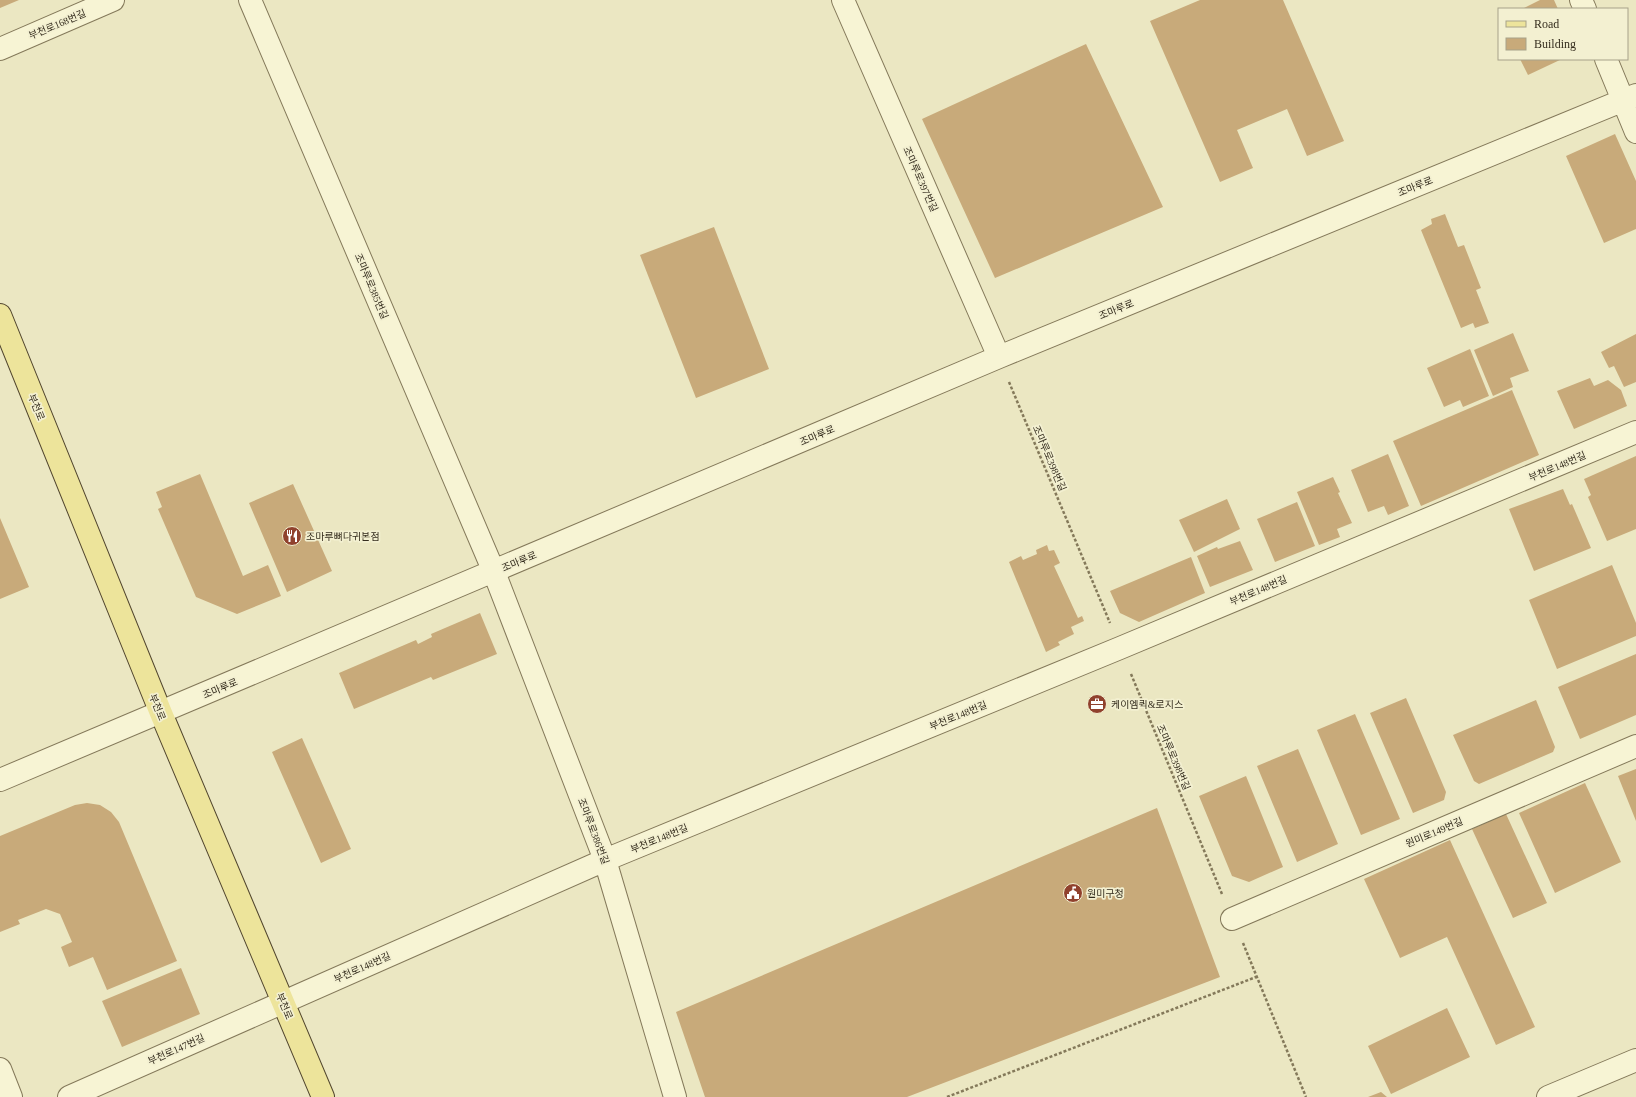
<svg xmlns="http://www.w3.org/2000/svg" width="1636" height="1097" font-family="'Times New Roman','Noto Sans KR',serif">
<rect width="100%" height="100%" fill="#ebe7c2"/>
<path fill="#c8aa7a" d="M 0,0 L 19,0 L 0,8 Z
M 1200,0 L 1283,0 L 1344,141 L 1307,156 L 1287,109 L 1237,130 L 1253,168 L 1220,182 L 1150,21 Z
M 1540,0 L 1554,0 L 1558,9 L 1522,9 Z
M 1086,44 L 1163,207 L 995,278 L 922,119 Z
M 1520,59 L 1562,59 L 1528,75 Z
M 1615,134 L 1636,181 L 1636,229 L 1604,243 L 1566,156 Z
M 1445,214 L 1458,247 L 1464,245 L 1481,288 L 1476,290 L 1489,323 L 1475,328 L 1473,323 L 1461,328 L 1421,230 L 1432,224 L 1431,219 Z
M 714,227 L 769,369 L 696,398 L 640,255 Z
M 1513,333 L 1529,371 L 1510,378 L 1513,387 L 1493,396 L 1474,350 Z
M 1636,334 L 1636,382 L 1624,387 L 1614,366 L 1609,368 L 1601,352 Z
M 1470,349 L 1489,396 L 1463,407 L 1460,400 L 1444,407 L 1427,368 Z
M 1590,378 L 1594,386 L 1608,380 L 1621,390 L 1627,406 L 1574,429 L 1557,391 Z
M 1512,390 L 1539,455 L 1421,506 L 1393,441 Z
M 1388,454 L 1409,506 L 1388,515 L 1384,506 L 1368,512 L 1351,470 Z
M 1636,456 L 1636,529 L 1607,541 L 1588,497 L 1591,495 L 1584,479 Z
M 200,474 L 243,576 L 268,565 L 281,596 L 237,614 L 196,597 L 158,509 L 162,507 L 156,492 Z
M 1333,477 L 1340,492 L 1338,493 L 1352,523 L 1337,529 L 1340,537 L 1319,545 L 1297,492 Z
M 293,484 L 332,571 L 287,592 L 249,503 Z
M 1563,489 L 1570,505 L 1572,504 L 1591,548 L 1534,571 L 1509,509 Z
M 1227,499 L 1240,529 L 1194,552 L 1179,520 Z
M 1297,502 L 1315,546 L 1275,562 L 1257,519 Z
M 0,518 L 29,587 L 0,599 Z
M 1240,541 L 1253,570 L 1210,587 L 1197,556 L 1217,547 L 1218,549 Z
M 1047,545 L 1049,551 L 1054,550 L 1060,563 L 1054,566 L 1078,618 L 1082,616 L 1084,621 L 1071,627 L 1074,634 L 1058,642 L 1060,645 L 1046,652 L 1009,562 L 1021,556 L 1023,560 L 1037,554 L 1036,550 Z
M 1191,557 L 1205,593 L 1139,622 L 1120,613 L 1110,591 Z
M 1612,565 L 1636,623 L 1636,636 L 1557,669 L 1529,600 Z
M 480,613 L 497,654 L 433,680 L 431,677 L 354,709 L 339,673 L 416,640 L 418,644 L 432,637 L 431,634 Z
M 1636,654 L 1636,715 L 1580,739 L 1558,687 Z
M 1406,698 L 1446,792 L 1444,800 L 1413,813 L 1370,713 Z
M 1536,700 L 1555,747 L 1553,752 L 1479,784 L 1474,781 L 1453,735 Z
M 1355,714 L 1400,819 L 1361,835 L 1317,730 Z
M 302,738 L 351,849 L 321,863 L 272,752 Z
M 1298,749 L 1338,844 L 1297,862 L 1257,766 Z
M 1636,769 L 1636,821 L 1618,776 Z
M 1246,776 L 1283,867 L 1249,882 L 1232,876 L 1199,796 Z
M 1585,783 L 1621,862 L 1555,893 L 1519,813 Z
M 87,803 L 100,805 L 111,812 L 119,822 L 177,961 L 107,990 L 93,957 L 69,967 L 61,947 L 72,942 L 60,914 L 46,909 L 18,920 L 20,924 L 0,932 L 0,836 L 75,805 Z
M 1157,808 L 1220,977 L 907,1097 L 705,1097 L 676,1012 Z
M 1506,814 L 1547,903 L 1513,918 L 1472,829 Z
M 1450,840 L 1535,1027 L 1496,1045 L 1447,937 L 1400,958 L 1364,879 Z
M 181,968 L 200,1014 L 122,1047 L 102,1001 Z
M 1447,1008 L 1470,1057 L 1391,1094 L 1368,1046 Z
M 1381,1092 L 1387,1097 L 1368,1097 Z"/>
<g fill="none" stroke-linecap="round" stroke-linejoin="round">
<g stroke="#84795a" stroke-width="24">
<path id="minor" d="M 250,0 L 494,572 L 605,860 L 675,1097
M 843,0 L 999,357
M 1581,0 L 1585,9
M 0,49 L 113,0
M 1606,59 L 1636,132
M 0,780 L 999,357 L 1636,95
M 1232,919 L 1636,746
M 0,1069 L 11,1097
M 69,1097 L 605,860 L 1120,648 L 1636,432
M 1548,1097 L 1636,1060"/>
</g>
<g stroke="#52462e" stroke-width="24">
<path id="major" d="M 0,315 L 161,713 L 323,1097"/>
</g>
<path stroke="#84795a" stroke-width="2.5" stroke-dasharray="3 2" stroke-linecap="butt" d="M 1009,382 L 1110,623
M 1131,674 L 1222,894
M 1243,943 L 1306,1097
M 947,1097 L 1256,977"/>
<use href="#minor" stroke="#f7f4d4" stroke-width="22"/>
<use href="#major" stroke="#ede49b" stroke-width="22"/>
</g>
<defs>
<g id="restaurant-disc" transform="scale(1)"><circle r="9.5" fill="#90412d" stroke="#f3f0d1"/><path d="M-5-6h1v4h1v-4h1v4h1v-4h1v5L-1.5 .5V6h-2V.5L-5-1ZM5-6V6H3V1.5H1.5Q1.5-4 5-6Z" fill="#fff"/></g>
<g id="office-disc" transform="scale(1)"><circle r="9.5" fill="#90412d" stroke="#f3f0d1"/><path d="M-6-3h4V-5.5h4V-3h4V5H-6ZM-1-4.5V-3h2v-1.5ZM-6 0V1H6V0Z" fill="#fff"/></g>
<g id="civic-disc" transform="scale(1)"><circle r="9.5" fill="#90412d" stroke="#f3f0d1"/><path d="M-.6-6.5H3V-4.5H.6V-3L4-1V1h2V6H-6V1h2V-1L-.6-3ZM-1.2 2.5V6h2.4V2.5Z" fill="#fff"/></g>
</defs>
<g fill-rule="evenodd">
<use href="#restaurant-disc" x="292" y="536"/>
<use href="#office-disc" x="1097" y="704"/>
<use href="#civic-disc" x="1073" y="893"/>
</g>
<g text-anchor="middle" stroke-width="3.5" stroke-linejoin="round" paint-order="stroke">
<g font-size="10" fill="#352d1e" stroke="#f3f0d1">
<text transform="translate(57 24) rotate(-23)" y="4">부천로168번길</text>
<text transform="translate(921 179) rotate(66)" y="4">조마루로397번길</text>
<text transform="translate(1415 186) rotate(-22)" y="4">조마루로</text>
<text transform="translate(372 286) rotate(67)" y="4">조마루로385번길</text>
<text transform="translate(1116 309) rotate(-22)" y="4">조마루로</text>
<text transform="translate(37 407) rotate(68)" y="4">부천로</text>
<text transform="translate(817 435) rotate(-23)" y="4">조마루로</text>
<text transform="translate(1050 458) rotate(67)" y="4">조마루로398번길</text>
<text transform="translate(1557 466) rotate(-23)" y="4">부천로148번길</text>
<text transform="translate(519 561) rotate(-23)" y="4">조마루로</text>
<text transform="translate(1258 590) rotate(-23)" y="4">부천로148번길</text>
<text transform="translate(220 688) rotate(-23)" y="4">조마루로</text>
<text transform="translate(158 707) rotate(68)" y="4">부천로</text>
<text transform="translate(958 715) rotate(-22)" y="4">부천로148번길</text>
<text transform="translate(1174 757) rotate(67)" y="4">조마루로398번길</text>
<text transform="translate(594 831) rotate(69)" y="4">조마루로386번길</text>
<text transform="translate(1434 832) rotate(-23)" y="4">원미로149번길</text>
<text transform="translate(659 838) rotate(-22)" y="4">부천로148번길</text>
<text transform="translate(362 967) rotate(-24)" y="4">부천로148번길</text>
<text transform="translate(285 1006) rotate(67)" y="4">부천로</text>
<text transform="translate(176 1049) rotate(-24)" y="4">부천로147번길</text>
</g>
<g font-size="10" fill="#352d1e" stroke="#f3f0d1" text-anchor="start">
<text x="306" y="540">조마루뼈다귀본점</text>
<text x="1111" y="708">케이엠퀵&amp;로지스</text>
<text x="1087" y="897">원미구청</text>
</g>
</g>
<rect x="1498" y="8" width="130" height="52" fill="#f3f0d1" stroke="#a7a289"/>
<rect x="1506" y="21" width="20" height="6" fill="#ede49b" stroke="#a7a289"/>
<text x="1534" y="28" font-size="12" fill="#352d1e">Road</text>
<rect x="1506" y="38" width="20" height="12" fill="#c8aa7a" stroke="#a7a289"/>
<text x="1534" y="48" font-size="12" fill="#352d1e">Building</text>
</svg>
